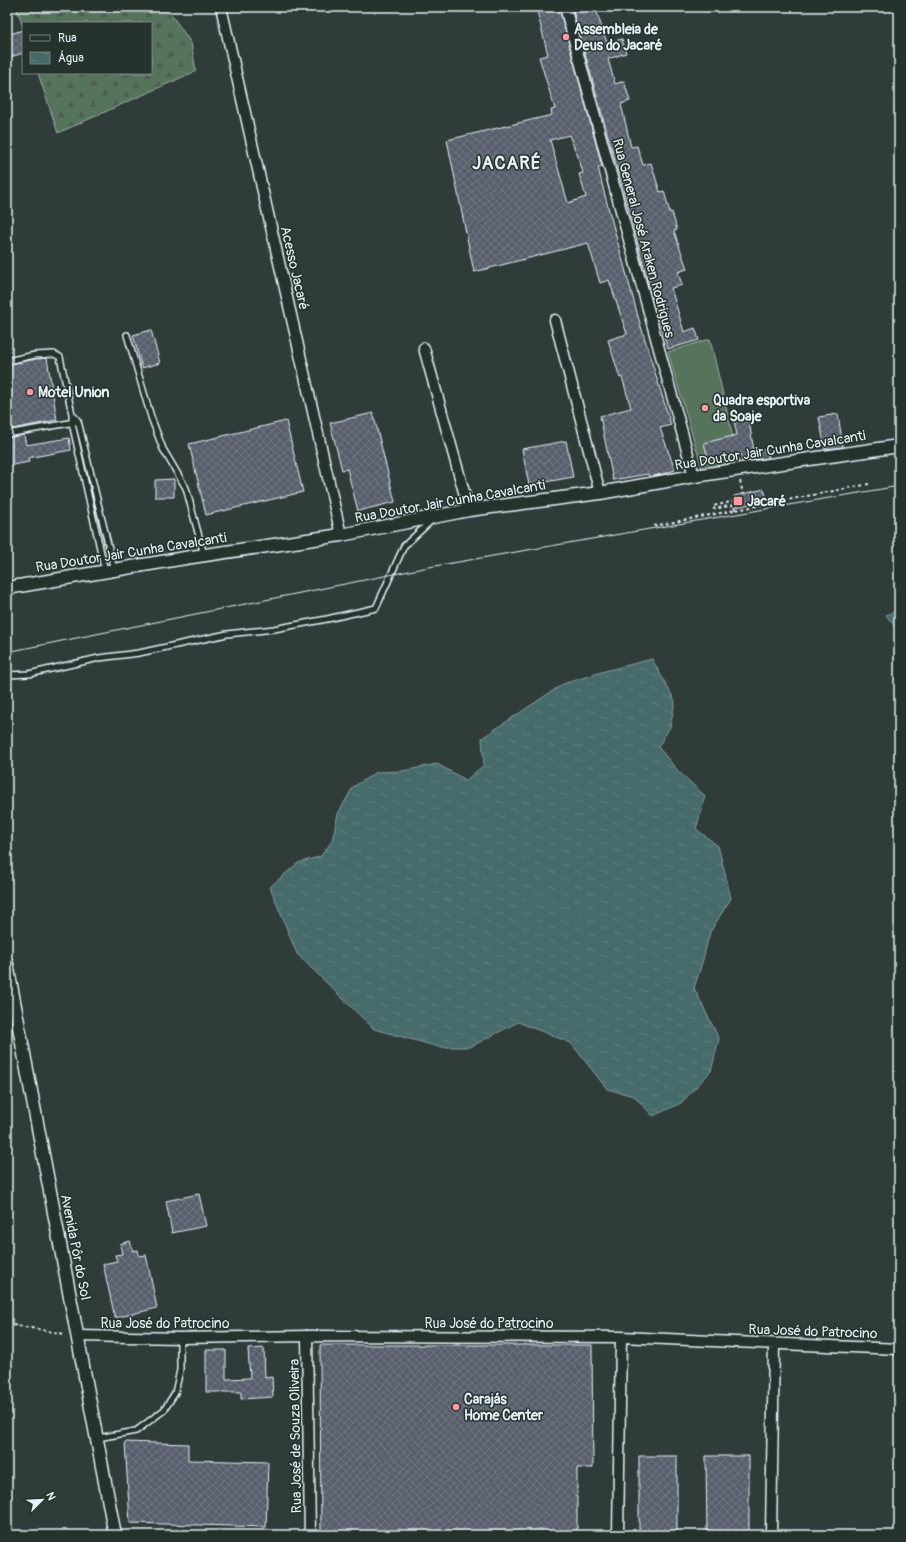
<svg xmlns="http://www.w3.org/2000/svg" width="906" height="1542" font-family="Pangolin,sans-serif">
<defs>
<pattern id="forest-firs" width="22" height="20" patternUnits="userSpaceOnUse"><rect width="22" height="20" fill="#56735c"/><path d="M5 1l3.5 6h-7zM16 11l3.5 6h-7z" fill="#4d5b52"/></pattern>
<pattern id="water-ripples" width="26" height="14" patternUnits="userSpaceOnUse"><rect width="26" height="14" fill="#466a6a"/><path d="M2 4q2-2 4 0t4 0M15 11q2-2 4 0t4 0" fill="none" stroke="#618080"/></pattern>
<pattern id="building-cross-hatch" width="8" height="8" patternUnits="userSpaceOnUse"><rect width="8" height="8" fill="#595e6c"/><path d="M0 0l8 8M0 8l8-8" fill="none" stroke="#717682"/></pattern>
</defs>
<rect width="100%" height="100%" fill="#303c3a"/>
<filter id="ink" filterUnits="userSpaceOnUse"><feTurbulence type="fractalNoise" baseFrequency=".025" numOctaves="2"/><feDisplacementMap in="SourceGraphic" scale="8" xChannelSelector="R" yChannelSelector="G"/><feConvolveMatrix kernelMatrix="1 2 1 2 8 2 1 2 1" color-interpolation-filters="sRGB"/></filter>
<g filter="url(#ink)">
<path fill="url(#forest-firs)" stroke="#9fb2aa" d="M 20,7 L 166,7 L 191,43 L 196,71 L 58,133 L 38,73 L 151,73 L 151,23 L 23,23 L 23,27 L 17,9 Z"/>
<path fill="#56735c" stroke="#9fb2aa" d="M 710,339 L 739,463 L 702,468 L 668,352 Z"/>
<path fill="url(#water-ripples)" stroke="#87a0a3" d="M 899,610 L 899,632 L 886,615 Z
M 652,659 L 675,701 L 670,727 L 658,747 L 679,772 L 705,796 L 696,829 L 718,846 L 731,898 L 710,932 L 702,963 L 694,988 L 719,1039 L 711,1071 L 681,1103 L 653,1116 L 634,1096 L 607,1089 L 571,1043 L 518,1022 L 470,1047 L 439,1047 L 374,1029 L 297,954 L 270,887 L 298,863 L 321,856 L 332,841 L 338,814 L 353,787 L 377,772 L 403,771 L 437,764 L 466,780 L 484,765 L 482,738 L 563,684 L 605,671 Z"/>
<path fill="url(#building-cross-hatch)" stroke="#e8f1f8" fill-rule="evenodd" d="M 536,7 L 559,7 L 602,166 L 598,167 L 604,192 L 639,320 L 671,425 L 660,428 L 675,470 L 663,474 L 649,477 L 648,474 L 613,480 L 600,416 L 631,408 L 622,377 L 620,378 L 608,340 L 627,334 L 609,280 L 600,283 L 588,243 L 474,272 L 447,140 L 552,115 L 551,110 L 555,109 L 539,57 L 548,55 ZM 569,135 L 579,159 L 583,173 L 579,174 L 586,197 L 568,203 L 550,140 Z
M 572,7 L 595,7 L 607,43 L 622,39 L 626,53 L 608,59 L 615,84 L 624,81 L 630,101 L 621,104 L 631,147 L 637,146 L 643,165 L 651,163 L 660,192 L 664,191 L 670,213 L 672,212 L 677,230 L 674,231 L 687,269 L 678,272 L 682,285 L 671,288 L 684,332 L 695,328 L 699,340 L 668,349 L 651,294 L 632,222 Z
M 23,30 L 23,53 L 7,58 L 7,35 Z
M 151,330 L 160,363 L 142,368 L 133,335 Z
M 47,358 L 57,420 L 7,430 L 7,365 L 36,359 Z
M 373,413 L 395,502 L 358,511 L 347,469 L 342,470 L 330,423 Z
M 748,414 L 754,452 L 767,449 L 769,458 L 742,461 L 741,454 L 709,462 L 704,443 L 737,435 L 733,417 Z
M 838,414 L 843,447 L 825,449 L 819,417 Z
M 286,421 L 303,492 L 206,515 L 189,444 Z
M 24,435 L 26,445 L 69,438 L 71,450 L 28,458 L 29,462 L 7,466 L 7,438 Z
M 566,441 L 573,477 L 529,485 L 522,449 Z
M 174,479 L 174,497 L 155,497 L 155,480 Z
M 764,489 L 767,500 L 737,507 L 734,496 Z
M 199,1194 L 206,1226 L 172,1233 L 166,1201 Z
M 130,1241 L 133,1251 L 138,1250 L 139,1256 L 146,1255 L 157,1308 L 115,1318 L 103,1264 L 117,1261 L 115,1255 L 122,1254 L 120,1244 Z
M 320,1345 L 592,1345 L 593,1468 L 577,1468 L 577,1535 L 321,1535 Z
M 264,1348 L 265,1378 L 272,1377 L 273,1397 L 241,1399 L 241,1392 L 206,1392 L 206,1350 L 226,1350 L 226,1379 L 250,1378 L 248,1349 Z
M 125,1442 L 188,1444 L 188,1460 L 268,1462 L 266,1527 L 130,1523 Z
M 639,1456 L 677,1456 L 677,1535 L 639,1535 Z
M 706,1456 L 749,1456 L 749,1535 L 707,1535 Z"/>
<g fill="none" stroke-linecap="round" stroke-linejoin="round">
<g stroke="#e8f1f8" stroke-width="8">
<path id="service" d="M 127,335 L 151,417 L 163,449 L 186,488 L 204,555
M 7,361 L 35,355 L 54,354 L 60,357 L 72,414 L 72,423 L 105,571
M 72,414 L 78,421 L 114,569
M 7,434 L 75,422
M 7,675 L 29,674 L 99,658 L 139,653 L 227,634 L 274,629 L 327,619 L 376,608 L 404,546 L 432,520
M 98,1438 L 136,1431 L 164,1410 L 175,1393 L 180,1370 L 180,1338"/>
</g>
<g stroke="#e8f1f8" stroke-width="13">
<path id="minor" d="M 221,7 L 341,535
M 565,7 L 694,476
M 555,320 L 600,493
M 424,348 L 469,510
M 78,1336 L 180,1338 L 307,1336 L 621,1337 L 899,1349
M 307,1336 L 310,1535
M 618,1535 L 621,1337
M 771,1535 L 774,1344"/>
</g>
<g stroke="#e8f1f8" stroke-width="15">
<path id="tertiary" d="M 7,588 L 185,558 L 341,535 L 469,510 L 600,493 L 694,476 L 899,446
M 7,964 L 115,1535"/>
</g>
<path stroke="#e8f1f8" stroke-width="2" stroke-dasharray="3 3" stroke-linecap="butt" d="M 740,481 L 743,494
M 735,510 L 734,505 L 714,509 L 713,506 L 735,501
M 654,526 L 869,484
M 7,1324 L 65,1334"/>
<use href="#service" stroke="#26332d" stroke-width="5"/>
<use href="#minor" stroke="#26332d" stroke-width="10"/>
<use href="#tertiary" stroke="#26332d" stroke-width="12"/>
<path stroke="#e8f1f8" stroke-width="1" d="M 7,652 L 429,567 L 899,486"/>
</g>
</g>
<g fill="#ff9aa2" stroke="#26332d" stroke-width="1.5">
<circle cx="566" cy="37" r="4"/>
<circle cx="30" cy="392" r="4"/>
<circle cx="705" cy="408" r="4"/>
<rect x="733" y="496" width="10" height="10" rx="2"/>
<circle cx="456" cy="1407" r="4"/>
</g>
<g text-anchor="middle" stroke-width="3" stroke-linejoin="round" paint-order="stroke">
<g font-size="14" font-weight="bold" fill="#e8f1f8" stroke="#26332d" text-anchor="start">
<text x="574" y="34">Assembleia de<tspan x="574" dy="16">Deus do Jacaré</tspan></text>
<text x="38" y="397">Motel Union</text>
<text x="713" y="405">Quadra esportiva<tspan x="713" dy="16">da Soaje</tspan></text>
<text x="747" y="506">Jacaré</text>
<text x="464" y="1404">Carajás<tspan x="464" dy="16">Home Center</tspan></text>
</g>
<g font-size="14" fill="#e8f1f8" stroke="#26332d">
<text transform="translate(644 238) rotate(75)" y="5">Rua General José Araken Rodrigues</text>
<text transform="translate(295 268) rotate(77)" y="5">Acesso Jacaré</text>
<text transform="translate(770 450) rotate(-9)" y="5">Rua Doutor Jair Cunha Cavalcanti</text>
<text transform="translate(450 501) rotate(-10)" y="5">Rua Doutor Jair Cunha Cavalcanti</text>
<text transform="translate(131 552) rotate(-9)" y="5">Rua Doutor Jair Cunha Cavalcanti</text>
<text transform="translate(76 1247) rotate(79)" y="5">Avenida Pôr do Sol</text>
<text x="165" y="1328">Rua José do Patrocino</text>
<text x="489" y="1328">Rua José do Patrocino</text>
<text transform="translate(813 1331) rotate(2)" y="5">Rua José do Patrocino</text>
<text transform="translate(295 1436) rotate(-91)" y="5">Rua José de Souza Oliveira</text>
</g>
<g font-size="18" font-weight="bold" letter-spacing="1" fill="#e8f1f8" stroke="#26332d">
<text x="507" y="169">JACARÉ</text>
</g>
</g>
<rect width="906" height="1542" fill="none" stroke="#26332d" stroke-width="24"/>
<rect x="12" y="12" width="882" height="1518" fill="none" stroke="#e8f1f8" stroke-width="1.5" filter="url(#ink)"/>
<rect x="22" y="22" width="130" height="52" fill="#26332d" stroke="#747f7e"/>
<rect x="30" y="35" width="20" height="6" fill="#26332d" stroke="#747f7e"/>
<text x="58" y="42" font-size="12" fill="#e8f1f8">Rua</text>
<rect x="30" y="52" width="20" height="12" fill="url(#water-ripples)" stroke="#747f7e"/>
<text x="58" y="62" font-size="12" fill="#e8f1f8">Água</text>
<g transform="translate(42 1500) rotate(66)" stroke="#26332d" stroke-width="3" paint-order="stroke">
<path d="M0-3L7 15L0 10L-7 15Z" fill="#e8f1f8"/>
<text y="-6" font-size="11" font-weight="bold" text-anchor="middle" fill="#e8f1f8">N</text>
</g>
</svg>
